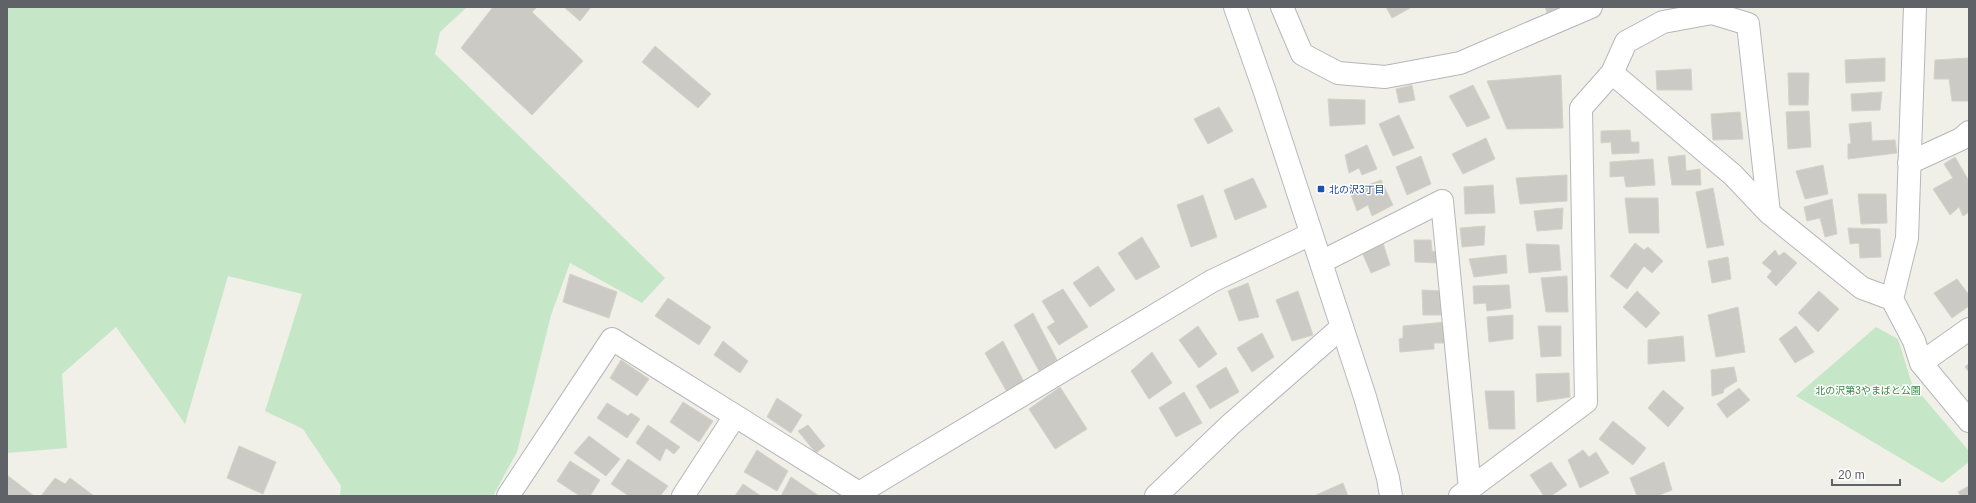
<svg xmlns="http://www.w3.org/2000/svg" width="1976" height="503" font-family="Helvetica,'Noto Sans JP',sans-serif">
<rect width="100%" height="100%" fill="#f0efe8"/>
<path fill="#c5e7c8" d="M 7,7 L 467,7 L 440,32 L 435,54 L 665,278 L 642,303 L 570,263 L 551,315 L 517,452 L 493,496 L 340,496 L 341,486 L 303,429 L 265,411 L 302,294 L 228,276 L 185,424 L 116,327 L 62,374 L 67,448 L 7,453 Z
M 1876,327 L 1898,339 L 1912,384 L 1969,451 L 1969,462 L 1942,483 L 1796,396 Z"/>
<path fill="#cccac4" stroke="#d5d2c6" d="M 493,7 L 537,7 L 532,12 L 583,61 L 532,115 L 461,48 Z
M 564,7 L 591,7 L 580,21 Z
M 1386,7 L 1412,7 L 1392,18 Z
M 1545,7 L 1565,7 L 1548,15 Z
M 655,46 L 711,94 L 698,108 L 642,62 Z
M 1885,58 L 1885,81 L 1846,83 L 1845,60 Z
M 1969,58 L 1969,101 L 1952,101 L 1949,79 L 1934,79 L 1935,60 Z
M 1691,69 L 1692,90 L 1657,90 L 1656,71 Z
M 1788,73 L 1809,73 L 1808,105 L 1789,105 Z
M 1561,75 L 1563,128 L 1507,129 L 1487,81 Z
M 1412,85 L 1415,100 L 1399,103 L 1396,89 Z
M 1473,85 L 1490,118 L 1467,127 L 1449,96 Z
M 1882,92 L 1880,110 L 1852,111 L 1851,94 Z
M 1328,99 L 1365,100 L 1365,124 L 1330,126 Z
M 1219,107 L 1233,131 L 1208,144 L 1194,119 Z
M 1809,111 L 1811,147 L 1788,149 L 1786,112 Z
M 1740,112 L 1743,139 L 1713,140 L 1711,114 Z
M 1399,115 L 1414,148 L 1393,156 L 1379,124 Z
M 1871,122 L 1872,141 L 1895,140 L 1897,153 L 1848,159 L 1848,144 L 1851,144 L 1849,124 Z
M 1630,130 L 1631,142 L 1639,142 L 1639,153 L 1612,154 L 1611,142 L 1601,143 L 1601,131 Z
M 1486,138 L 1495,159 L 1463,174 L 1452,154 Z
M 1367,145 L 1377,169 L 1362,175 L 1359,168 L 1349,173 L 1345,155 Z
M 1685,155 L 1686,171 L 1700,169 L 1701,185 L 1672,185 L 1668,157 Z
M 1421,156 L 1431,184 L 1407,195 L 1396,167 Z
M 1955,157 L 1969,181 L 1969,212 L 1963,216 L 1959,207 L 1950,215 L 1933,189 L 1953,178 L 1944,164 Z
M 1653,159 L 1655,185 L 1626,187 L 1624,176 L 1610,177 L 1610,162 Z
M 1823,165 L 1828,194 L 1805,199 L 1796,171 Z
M 1567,175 L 1567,201 L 1520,204 L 1516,178 Z
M 1253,178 L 1267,207 L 1235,220 L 1224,190 Z
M 1381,180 L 1393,205 L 1372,216 L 1368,205 L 1357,211 L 1350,192 Z
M 1493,185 L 1495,213 L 1465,214 L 1464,187 Z
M 1713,188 L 1724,245 L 1707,248 L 1696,192 Z
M 1858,194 L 1886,194 L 1887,223 L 1861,224 Z
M 1203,195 L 1217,237 L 1191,247 L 1177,205 Z
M 1625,198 L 1658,198 L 1659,233 L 1629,233 Z
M 1832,199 L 1837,234 L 1825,237 L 1820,218 L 1807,221 L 1804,207 Z
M 1563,208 L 1562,229 L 1537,231 L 1534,211 Z
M 1485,226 L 1484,245 L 1462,247 L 1460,228 Z
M 1848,228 L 1880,229 L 1881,257 L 1860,258 L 1859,243 L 1850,244 Z
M 1142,237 L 1160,267 L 1136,280 L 1118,253 Z
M 1414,240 L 1431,240 L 1432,251 L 1438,252 L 1438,263 L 1415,262 Z
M 1383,243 L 1390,265 L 1371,273 L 1362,252 Z
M 1635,243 L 1644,250 L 1648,247 L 1663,261 L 1652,273 L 1644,266 L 1627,289 L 1610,276 Z
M 1526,244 L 1559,245 L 1561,270 L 1529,273 Z
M 1775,250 L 1779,256 L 1784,252 L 1797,263 L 1776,286 L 1767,277 L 1772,271 L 1762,263 Z
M 1506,255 L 1507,273 L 1474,277 L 1469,259 Z
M 1728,257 L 1731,279 L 1712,283 L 1708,261 Z
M 1098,266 L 1115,290 L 1090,307 L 1073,283 Z
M 570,274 L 617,292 L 609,318 L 563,302 Z
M 1567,276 L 1568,312 L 1546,312 L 1541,278 Z
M 1957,279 L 1969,295 L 1969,306 L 1952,318 L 1934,293 Z
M 1248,283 L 1259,317 L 1239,321 L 1228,291 Z
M 1509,285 L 1511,308 L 1487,311 L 1486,303 L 1474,304 L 1473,286 Z
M 1063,289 L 1088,327 L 1059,345 L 1047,327 L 1055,322 L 1042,301 Z
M 1422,290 L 1441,291 L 1441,315 L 1423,315 Z
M 1298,291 L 1313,335 L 1292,341 L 1276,300 Z
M 1637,291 L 1660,313 L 1646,328 L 1623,307 Z
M 1819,291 L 1839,309 L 1818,332 L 1798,313 Z
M 668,298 L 711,327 L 699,345 L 655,316 Z
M 1738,307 L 1745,352 L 1716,357 L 1708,315 Z
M 1033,313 L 1057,360 L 1039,371 L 1014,325 Z
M 1513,315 L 1513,339 L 1489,342 L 1487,317 Z
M 1446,322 L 1448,343 L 1434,343 L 1434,349 L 1400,352 L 1399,339 L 1403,338 L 1403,326 Z
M 1198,326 L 1217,354 L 1199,368 L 1179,340 Z
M 1538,326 L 1561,326 L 1561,356 L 1541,357 Z
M 1796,326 L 1814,352 L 1795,363 L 1779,339 Z
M 1262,333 L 1274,357 L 1252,372 L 1237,348 Z
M 1683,336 L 1685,361 L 1648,364 L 1648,340 Z
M 723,341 L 748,361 L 740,373 L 714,355 Z
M 1003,341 L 1024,382 L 1007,392 L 985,353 Z
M 1152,352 L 1172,383 L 1149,399 L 1131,371 Z
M 621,360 L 649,379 L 637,396 L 610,378 Z
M 1969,363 L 1969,372 L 1965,367 Z
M 1226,367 L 1239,392 L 1210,409 L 1196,386 Z
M 1734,367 L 1737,381 L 1724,389 L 1723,393 L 1712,396 L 1711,370 Z
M 1569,373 L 1570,397 L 1537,402 L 1536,374 Z
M 1060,387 L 1087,429 L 1055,449 L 1029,409 Z
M 1739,388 L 1750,400 L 1727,418 L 1717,404 Z
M 1663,390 L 1684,408 L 1668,427 L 1648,408 Z
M 1485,391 L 1514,391 L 1515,429 L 1489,429 Z
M 1184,392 L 1202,423 L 1176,437 L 1159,408 Z
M 777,398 L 802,415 L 791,433 L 767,417 Z
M 683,402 L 713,421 L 699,442 L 670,422 Z
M 607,403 L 628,416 L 631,413 L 640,419 L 627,438 L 597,418 Z
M 1613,421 L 1646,448 L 1633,465 L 1599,439 Z
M 648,425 L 680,447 L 674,454 L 666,448 L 660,461 L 636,443 Z
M 808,425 L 825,446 L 816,453 L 798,431 Z
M 589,436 L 620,459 L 606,476 L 574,453 Z
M 239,446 L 276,462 L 263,494 L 227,478 Z
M 757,450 L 788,471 L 777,491 L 744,472 Z
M 1583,450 L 1589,457 L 1596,452 L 1609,473 L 1580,488 L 1568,460 Z
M 628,459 L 668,486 L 660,496 L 629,496 L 611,484 Z
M 570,461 L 600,480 L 590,496 L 580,496 L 557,481 Z
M 1551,462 L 1567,485 L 1551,496 L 1544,496 L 1530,475 Z
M 1664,462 L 1672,490 L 1657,496 L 1637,496 L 1630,478 Z
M 7,475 L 34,496 L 7,496 Z
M 791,477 L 819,496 L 781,496 Z
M 55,478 L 65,484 L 70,478 L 94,496 L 41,496 Z
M 1343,483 L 1348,496 L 1314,496 Z
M 743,484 L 761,496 L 735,496 Z
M 1969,486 L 1969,496 L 1961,496 L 1958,492 Z"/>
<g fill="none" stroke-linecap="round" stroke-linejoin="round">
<g stroke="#b5b7bb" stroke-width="24">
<path id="street" d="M 1282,7 L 1302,54 L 1338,73 L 1385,77 L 1460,63 L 1591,7
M 1612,73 L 1733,175 L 1769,213 L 1862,288 L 1892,299 L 1914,341 L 1921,363 L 1969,421
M 1909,163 L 1961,139 L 1969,132
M 1321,262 L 1442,201 L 1470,489
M 1892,299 L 1907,238 L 1915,7
M 1921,363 L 1969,329
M 508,496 L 612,339 L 859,493
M 683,496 L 735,416
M 857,496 L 859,493 L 1212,281 L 1311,234
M 1156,496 L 1230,425 L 1342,327
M 1460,496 L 1586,402 L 1581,108 L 1612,73 L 1626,42 L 1663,22 L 1712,13 L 1748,24 L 1769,213"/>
</g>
<g stroke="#b6b9be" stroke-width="24">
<path id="secondary" d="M 1235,7 L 1265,92 L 1365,397 L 1388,478 L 1391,496"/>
</g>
<use href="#street" stroke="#fff" stroke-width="22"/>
<use href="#secondary" stroke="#fff" stroke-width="22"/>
</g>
<rect fill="#1a4fb4" stroke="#fff" stroke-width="1.5" x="1317" y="185" width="8" height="8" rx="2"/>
<g text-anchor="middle" stroke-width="3" stroke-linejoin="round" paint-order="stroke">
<g font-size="10" fill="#164399" stroke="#fff" text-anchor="start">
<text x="1329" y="193">北の沢3丁目</text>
</g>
<g font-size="10" fill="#388541" stroke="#fff">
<text x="1868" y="394">北の沢第3やまばと公園</text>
</g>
</g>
<rect width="1976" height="503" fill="none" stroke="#5f6267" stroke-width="16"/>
<path d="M1832 479v6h68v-6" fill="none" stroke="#5f6267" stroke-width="2"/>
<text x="1838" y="479" font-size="12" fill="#5f6267" stroke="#ffffff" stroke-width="3" paint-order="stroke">20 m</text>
</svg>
